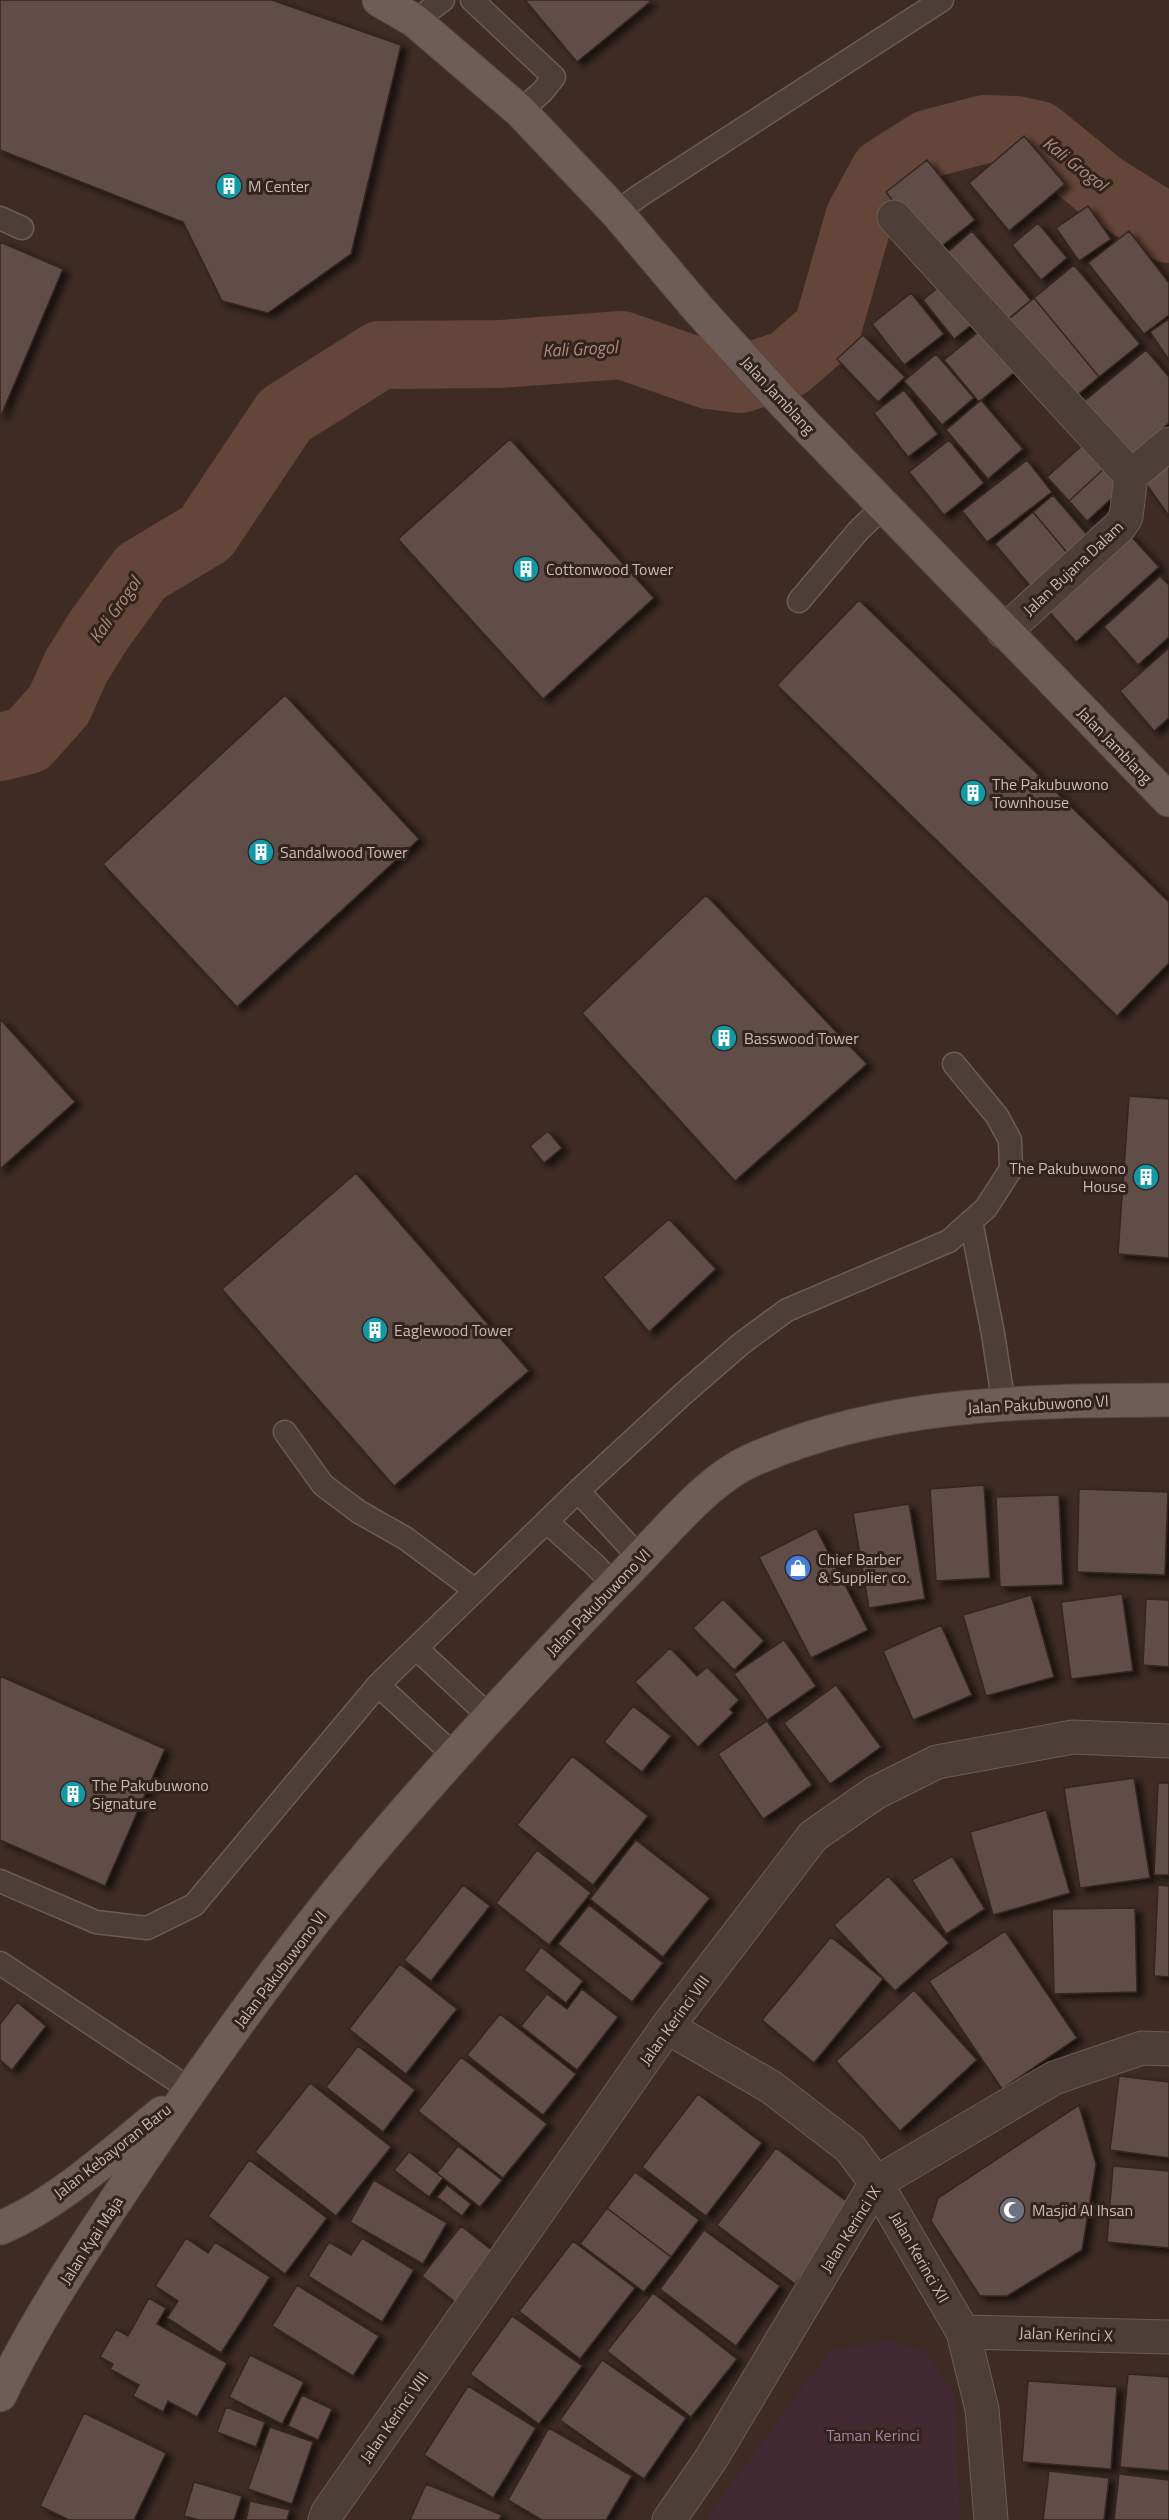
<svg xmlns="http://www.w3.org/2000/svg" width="1169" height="2520" font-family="'Titillium Web',sans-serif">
<defs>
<filter id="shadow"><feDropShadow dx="6" dy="4" stdDeviation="3" flood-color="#0009"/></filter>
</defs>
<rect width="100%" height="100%" fill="#3d2b24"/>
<path fill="#432a32" d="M 887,2340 L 926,2351 L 955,2394 L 960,2520 L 705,2520 L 830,2351 Z"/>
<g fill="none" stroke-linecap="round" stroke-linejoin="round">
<path stroke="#644539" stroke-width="68" d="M 0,747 L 28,740 L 59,705 L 76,667 L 99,630 L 141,572 L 206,533 L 285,415 L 380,355 L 500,354 L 622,345 L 708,375 L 740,379 L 788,364 L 827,330 L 859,218 L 884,172 L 928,144 L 985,129 L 1016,130 L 1038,135 L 1102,187 L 1169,229"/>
</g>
<path fill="#614e46" stroke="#34251f" stroke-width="1.5" filter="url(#shadow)" d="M 0,0 L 272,0 L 401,45 L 351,254 L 268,313 L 222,301 L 183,222 L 0,150 Z
M 525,0 L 649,0 L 650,2 L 577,62 Z
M 1024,136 L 1065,184 L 1009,231 L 969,183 Z
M 927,160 L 975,220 L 934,252 L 886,192 Z
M 1088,206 L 1111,239 L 1079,261 L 1056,228 Z
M 1038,223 L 1067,258 L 1041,280 L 1012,245 Z
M 972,231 L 1031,300 L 1001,325 L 942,257 Z
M 1129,231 L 1169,283 L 1169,315 L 1144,334 L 1088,263 Z
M 0,242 L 63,269 L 0,418 Z
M 1074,265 L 1140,344 L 1099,377 L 1034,298 Z
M 947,280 L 979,319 L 954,339 L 923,300 Z
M 911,293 L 944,334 L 904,365 L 872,324 Z
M 1034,298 L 1099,377 L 1074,398 L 1009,319 Z
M 1169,319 L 1169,360 L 1150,332 Z
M 987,325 L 1022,366 L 979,402 L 944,360 Z
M 863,335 L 905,377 L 878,402 L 837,359 Z
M 1146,350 L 1169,377 L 1169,423 L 1128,457 L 1082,403 Z
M 936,354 L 974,398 L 942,425 L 904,381 Z
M 904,390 L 938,434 L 908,457 L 874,413 Z
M 981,400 L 1023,449 L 988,479 L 946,430 Z
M 510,439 L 654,598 L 543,699 L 398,539 Z
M 949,440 L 984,483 L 944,515 L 909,472 Z
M 1086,442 L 1108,465 L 1069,501 L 1047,477 Z
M 1169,455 L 1169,516 L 1140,475 Z
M 1027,460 L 1052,492 L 987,542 L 962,511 Z
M 1108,465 L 1126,485 L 1087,521 L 1069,501 Z
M 1053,495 L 1089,537 L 1069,555 L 1033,512 Z
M 1033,512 L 1069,555 L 1031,587 L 995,544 Z
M 1128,533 L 1159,567 L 1076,642 L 1046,608 Z
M 1160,576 L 1169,585 L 1169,637 L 1138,665 L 1104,627 Z
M 859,600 L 1169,902 L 1169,963 L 1117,1016 L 777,685 Z
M 1169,648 L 1169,718 L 1154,731 L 1120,691 Z
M 285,695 L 419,839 L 237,1007 L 103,864 Z
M 706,895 L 867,1064 L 735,1181 L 582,1013 Z
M 0,1019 L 75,1102 L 0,1169 Z
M 1129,1096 L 1169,1099 L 1169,1258 L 1118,1254 Z
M 548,1131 L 562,1148 L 544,1163 L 530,1146 Z
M 356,1173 L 529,1371 L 394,1486 L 222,1289 Z
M 669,1219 L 716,1269 L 649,1332 L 603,1277 Z
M 984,1485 L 990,1578 L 936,1581 L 930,1489 Z
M 1079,1489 L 1168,1492 L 1165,1575 L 1077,1572 Z
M 1059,1495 L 1063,1585 L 1000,1587 L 996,1497 Z
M 909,1504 L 925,1599 L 869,1608 L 853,1513 Z
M 816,1528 L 868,1630 L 811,1658 L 759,1557 Z
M 1122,1594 L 1133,1671 L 1071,1679 L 1061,1602 Z
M 1031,1595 L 1054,1677 L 986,1696 L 963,1615 Z
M 723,1599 L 764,1641 L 734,1670 L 693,1628 Z
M 1146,1599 L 1169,1600 L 1169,1667 L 1143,1665 Z
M 941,1625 L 972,1695 L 913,1720 L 883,1651 Z
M 784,1640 L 816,1686 L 767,1720 L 734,1674 Z
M 670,1648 L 697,1676 L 707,1667 L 739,1700 L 730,1709 L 733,1713 L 698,1747 L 635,1682 Z
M 0,1676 L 165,1749 L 105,1886 L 0,1840 Z
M 836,1685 L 881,1747 L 830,1784 L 784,1723 Z
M 633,1706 L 671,1736 L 642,1772 L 604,1742 Z
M 767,1721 L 812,1785 L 763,1819 L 718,1754 Z
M 572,1756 L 648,1816 L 593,1885 L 517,1825 Z
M 1134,1778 L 1150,1878 L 1080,1888 L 1064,1788 Z
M 1158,1783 L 1169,1783 L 1169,1875 L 1154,1875 Z
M 1046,1810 L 1070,1893 L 993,1915 L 970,1832 Z
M 636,1840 L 710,1898 L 663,1957 L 590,1899 Z
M 537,1850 L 591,1893 L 549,1945 L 496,1903 Z
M 952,1856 L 985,1909 L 946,1934 L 912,1880 Z
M 888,1876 L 949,1943 L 895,1991 L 834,1925 Z
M 463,1885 L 490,1906 L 431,1981 L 404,1960 Z
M 1158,1885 L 1169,1886 L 1169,1977 L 1154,1976 Z
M 589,1905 L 663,1963 L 632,2002 L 558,1944 Z
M 1135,1908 L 1137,1992 L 1054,1994 L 1052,1909 Z
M 1005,1931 L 1077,2038 L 1002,2089 L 929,1981 Z
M 831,1937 L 883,1979 L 814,2063 L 762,2020 Z
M 541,1947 L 583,1981 L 566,2003 L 524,1970 Z
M 400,1964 L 457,2009 L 406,2074 L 349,2029 Z
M 582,1989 L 618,2017 L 577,2070 L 521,2026 L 547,1994 L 567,2009 Z
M 914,1990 L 977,2060 L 900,2131 L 836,2061 Z
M 17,2002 L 46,2026 L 12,2070 L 0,2060 L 0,2024 Z
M 500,2014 L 576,2074 L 543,2115 L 467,2055 Z
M 358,2046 L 415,2090 L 383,2132 L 326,2087 Z
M 461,2057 L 547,2124 L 503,2178 L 418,2111 Z
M 1119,2076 L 1169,2082 L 1169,2158 L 1110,2150 Z
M 310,2083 L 391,2147 L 336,2216 L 255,2152 Z
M 698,2094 L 762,2143 L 706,2216 L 642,2167 Z
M 1079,2105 L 1096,2164 L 1082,2250 L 1007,2296 L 980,2296 L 931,2221 L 938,2198 Z
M 458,2146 L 502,2180 L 480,2207 L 437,2173 Z
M 776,2148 L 854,2207 L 795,2284 L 717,2225 Z
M 409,2152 L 443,2178 L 429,2197 L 394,2170 Z
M 249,2160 L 327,2218 L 285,2274 L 208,2216 Z
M 1113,2166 L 1169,2171 L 1169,2248 L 1107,2242 Z
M 635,2172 L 699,2220 L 671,2257 L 607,2208 Z
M 374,2180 L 447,2223 L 423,2264 L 350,2222 Z
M 447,2185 L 471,2204 L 462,2216 L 437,2197 Z
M 607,2208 L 671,2257 L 644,2292 L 580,2244 Z
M 461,2226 L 502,2258 L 463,2308 L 422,2276 Z
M 704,2230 L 780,2286 L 736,2346 L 660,2289 Z
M 186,2238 L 208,2253 L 215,2242 L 270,2277 L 221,2353 L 167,2318 L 178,2301 L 155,2286 Z
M 362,2238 L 414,2270 L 382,2322 L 308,2276 L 329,2242 L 351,2255 Z
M 573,2241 L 635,2288 L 580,2359 L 519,2311 Z
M 297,2285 L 379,2336 L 353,2376 L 272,2326 Z
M 653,2293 L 737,2359 L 691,2417 L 607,2351 Z
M 149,2298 L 166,2308 L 157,2324 L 227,2363 L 197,2417 L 168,2401 L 163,2412 L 133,2396 L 139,2385 L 110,2369 L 113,2364 L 100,2357 L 116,2329 L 128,2336 Z
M 512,2316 L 582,2366 L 539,2424 L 470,2374 Z
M 250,2355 L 304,2382 L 282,2424 L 229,2397 Z
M 602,2360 L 686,2418 L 644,2479 L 560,2420 Z
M 1128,2374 L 1169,2377 L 1169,2471 L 1120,2467 Z
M 1028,2381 L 1117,2387 L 1111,2469 L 1022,2462 Z
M 468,2386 L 536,2428 L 493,2498 L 424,2455 Z
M 302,2395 L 332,2409 L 318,2440 L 288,2426 Z
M 226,2407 L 265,2422 L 256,2447 L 217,2432 Z
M 84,2413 L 166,2453 L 134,2520 L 69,2520 L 40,2506 Z
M 270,2427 L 313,2442 L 292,2504 L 248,2489 Z
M 549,2428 L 632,2476 L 606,2520 L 542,2520 L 508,2500 Z
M 1049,2471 L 1109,2478 L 1104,2520 L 1043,2520 Z
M 1119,2474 L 1169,2480 L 1169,2520 L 1114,2520 Z
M 194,2482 L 242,2496 L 234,2520 L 199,2520 L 184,2516 Z
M 426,2484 L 502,2515 L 499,2520 L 410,2520 Z
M 250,2501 L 290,2510 L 287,2520 L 246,2520 Z"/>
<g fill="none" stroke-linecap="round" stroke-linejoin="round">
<g stroke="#6b5c56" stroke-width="25">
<path id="service" d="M 472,0 L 554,77 L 542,92 L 520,111
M 415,21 L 443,0
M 617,213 L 639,196 L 942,0
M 0,218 L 22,228
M 799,601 L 859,530 L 884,506
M 971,1221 L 993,1334 L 1004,1405
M 285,1432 L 323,1485 L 359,1512 L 405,1538 L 475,1590
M 578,1491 L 640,1558
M 547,1522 L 595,1565 L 614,1585
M 416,1648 L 489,1716
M 378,1685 L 455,1756
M 0,1881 L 96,1922 L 147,1928 L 194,1905 L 378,1685 L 578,1491 L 683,1394 L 742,1343 L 787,1310 L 949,1241 L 986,1208 L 1011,1169 L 1010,1140 L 997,1116 L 954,1064
M 0,1963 L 191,2090"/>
</g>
<g stroke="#6b5c56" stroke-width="35">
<path id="minor" d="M 894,217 L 1131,476
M 1004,632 L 1120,526 L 1126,517 L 1131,476 L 1169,444
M 667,2027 L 771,2087 L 850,2148 L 876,2183 L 963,2332 L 982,2409 L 991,2520
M 963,2332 L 1169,2337
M 325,2520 L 328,2512 L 667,2027 L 813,1836 L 875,1793 L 937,1762 L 1073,1737 L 1169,1741
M 669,2520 L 711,2459 L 876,2183 L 1054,2078 L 1142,2048 L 1169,2049"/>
</g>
<g stroke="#564741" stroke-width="35">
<path id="primary" d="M 379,0 L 415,21 L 520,111 L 617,213 L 700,311 L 784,403 L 1169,800
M 0,2228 C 56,2205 115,2151 162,2113
M 0,2395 C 39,2314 90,2239 140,2164 C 207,2064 277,1965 353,1873 C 428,1782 508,1696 589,1611 C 612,1587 635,1564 657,1540 C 684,1512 715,1477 750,1461 C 883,1401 1027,1401 1169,1400"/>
</g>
<use href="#service" stroke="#4d3e38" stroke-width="22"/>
<use href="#minor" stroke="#4d3e38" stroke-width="33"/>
<use href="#primary" stroke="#6d5d56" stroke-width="33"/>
</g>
<defs>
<g id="building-disc" transform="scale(1.35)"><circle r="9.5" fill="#0f9aa8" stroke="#32231d"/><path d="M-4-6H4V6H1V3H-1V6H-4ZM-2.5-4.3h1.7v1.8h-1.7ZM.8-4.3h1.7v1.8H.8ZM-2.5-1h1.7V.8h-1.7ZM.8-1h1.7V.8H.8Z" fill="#fff"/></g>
<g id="shop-disc" transform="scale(1.35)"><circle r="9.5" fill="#3f7fe0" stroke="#32231d"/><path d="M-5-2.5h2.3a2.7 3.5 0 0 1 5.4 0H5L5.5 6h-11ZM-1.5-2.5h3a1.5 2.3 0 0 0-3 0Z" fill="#fff"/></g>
<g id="mosque-disc" transform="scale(1.35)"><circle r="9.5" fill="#6b7280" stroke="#32231d"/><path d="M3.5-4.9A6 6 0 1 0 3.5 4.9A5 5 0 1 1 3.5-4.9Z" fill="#fff"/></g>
</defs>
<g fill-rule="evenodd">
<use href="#building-disc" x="229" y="186"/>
<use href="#building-disc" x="526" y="569"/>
<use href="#building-disc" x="973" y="793"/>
<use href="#building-disc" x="261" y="852"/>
<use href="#building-disc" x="724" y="1038"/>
<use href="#building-disc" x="1146" y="1177"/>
<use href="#building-disc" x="375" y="1330"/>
<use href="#shop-disc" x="798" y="1568"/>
<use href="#building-disc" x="73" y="1794"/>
<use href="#mosque-disc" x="1012" y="2210"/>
</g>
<g text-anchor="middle" stroke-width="6" stroke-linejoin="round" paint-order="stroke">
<g font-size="16" fill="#c8bab4" stroke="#32231d" text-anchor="start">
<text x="248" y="192">M Center</text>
<text x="546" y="575">Cottonwood Tower</text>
<text x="992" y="790">The Pakubuwono<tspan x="992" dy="18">Townhouse</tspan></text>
<text x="280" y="858">Sandalwood Tower</text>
<text x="744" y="1044">Basswood Tower</text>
<text x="1126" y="1174" text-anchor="end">The Pakubuwono<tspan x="1126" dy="18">House</tspan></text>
<text x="394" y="1336">Eaglewood Tower</text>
<text x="818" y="1565">Chief Barber<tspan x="818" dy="18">&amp; Supplier co.</tspan></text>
<text x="92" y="1791">The Pakubuwono<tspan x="92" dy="18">Signature</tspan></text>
<text x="1032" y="2216">Masjid Al Ihsan</text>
</g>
<g font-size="16" fill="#c8bab4" stroke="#32231d">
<text transform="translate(778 395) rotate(47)" y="6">Jalan Jamblang</text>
<text transform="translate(1073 568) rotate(-43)" y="6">Jalan Bujana Dalam</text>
<text transform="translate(1115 745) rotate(46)" y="6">Jalan Jamblang</text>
<text transform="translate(1038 1404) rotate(-3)" y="6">Jalan Pakubuwono VI</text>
<text transform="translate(598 1602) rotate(-46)" y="6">Jalan Pakubuwono VI</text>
<text transform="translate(280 1969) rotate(-53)" y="6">Jalan Pakubuwono VI</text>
<text transform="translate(674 2020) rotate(-54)" y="6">Jalan Kerinci VIII</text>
<text transform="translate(112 2151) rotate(-38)" y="6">Jalan Kebayoran Baru</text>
<text transform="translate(850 2229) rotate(-58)" y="6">Jalan Kerinci IX</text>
<text transform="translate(91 2240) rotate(-57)" y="6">Jalan Kyai Maja</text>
<text transform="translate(920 2257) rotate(60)" y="6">Jalan Kerinci XII</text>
<text transform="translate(1066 2334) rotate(2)" y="6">Jalan Kerinci X</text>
<text transform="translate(394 2417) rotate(-55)" y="6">Jalan Kerinci VIII</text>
</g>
<g font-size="16" fill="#a582a8" stroke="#32231d">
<text x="873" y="2441">Taman Kerinci</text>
</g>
<g font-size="18" font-style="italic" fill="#af8a7c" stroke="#32231d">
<text transform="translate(1075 164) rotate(38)" y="6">Kali Grogol</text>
<text transform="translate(580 349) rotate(-3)" y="6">Kali Grogol</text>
<text transform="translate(115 610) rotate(-55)" y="6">Kali Grogol</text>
</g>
</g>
</svg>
